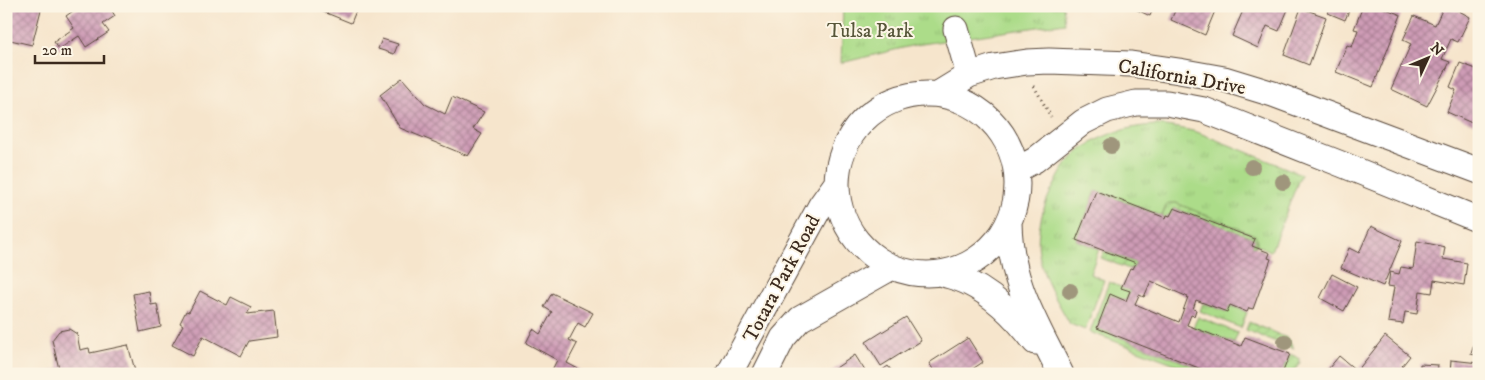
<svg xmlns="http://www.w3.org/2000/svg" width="1485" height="380" font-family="'IM FELL DW Pica',serif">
<defs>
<pattern id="grass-tufts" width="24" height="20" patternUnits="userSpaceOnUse" patternTransform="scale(1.25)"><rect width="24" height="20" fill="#acdc89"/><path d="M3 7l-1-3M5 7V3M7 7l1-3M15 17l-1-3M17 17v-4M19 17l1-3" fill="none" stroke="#95bd76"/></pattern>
<pattern id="garden-furrows" width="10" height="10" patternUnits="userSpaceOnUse" patternTransform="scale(1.25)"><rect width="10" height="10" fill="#acdc89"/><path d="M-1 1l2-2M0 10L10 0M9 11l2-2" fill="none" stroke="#95bd76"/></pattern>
<pattern id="building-cross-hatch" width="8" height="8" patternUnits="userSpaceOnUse" patternTransform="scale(1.25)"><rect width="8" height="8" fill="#ce9bb6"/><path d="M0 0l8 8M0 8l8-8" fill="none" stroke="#a87f93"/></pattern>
</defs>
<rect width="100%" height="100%" fill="#fcf5e5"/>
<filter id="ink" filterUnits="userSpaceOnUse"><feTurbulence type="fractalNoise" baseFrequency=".02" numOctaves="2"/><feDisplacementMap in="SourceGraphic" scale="10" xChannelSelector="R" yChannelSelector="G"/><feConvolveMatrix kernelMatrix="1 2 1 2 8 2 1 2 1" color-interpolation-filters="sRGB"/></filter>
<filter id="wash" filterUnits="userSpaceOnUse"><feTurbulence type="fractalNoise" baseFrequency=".0096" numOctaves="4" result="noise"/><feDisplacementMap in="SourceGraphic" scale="20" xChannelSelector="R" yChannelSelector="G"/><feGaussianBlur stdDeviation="1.12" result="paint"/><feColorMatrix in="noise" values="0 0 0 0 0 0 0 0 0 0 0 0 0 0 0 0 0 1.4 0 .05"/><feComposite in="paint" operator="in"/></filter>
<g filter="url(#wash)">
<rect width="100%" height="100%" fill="#f6e5cc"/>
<path fill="url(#grass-tufts)" stroke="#748354" d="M 843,6 L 1063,6 L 1065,23 L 915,45 L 841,63 Z
M 1158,125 L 1179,128 L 1197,132 L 1301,174 L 1271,251 L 1256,245 L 1258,239 L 1176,203 L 1166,206 L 1162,216 L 1096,191 L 1076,240 L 1099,249 L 1090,274 L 1104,280 L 1085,330 L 1070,324 C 1058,302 1043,280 1039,254 C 1036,234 1042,209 1051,191 C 1055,185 1058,177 1062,171 C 1082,139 1123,126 1158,125 Z
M 1109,282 L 1130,291 L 1126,301 L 1110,295 L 1097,328 L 1214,374 L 1202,374 L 1090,332 Z
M 1203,303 L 1227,312 L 1230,305 L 1247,312 L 1241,328 L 1200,311 Z
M 1198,317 L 1238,333 L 1234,343 L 1193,327 Z"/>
<path fill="url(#garden-furrows)" stroke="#748354" d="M 1169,203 L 1176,203 L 1255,235 L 1257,240 L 1255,247 L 1252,246 L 1255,239 L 1174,208 L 1170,216 L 1167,215 L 1166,218 L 1162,217 L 1166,206 Z
M 1104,251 L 1136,263 L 1133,269 L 1130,268 L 1129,269 L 1101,258 Z
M 1249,322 L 1287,338 L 1294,349 L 1246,330 Z
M 1290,354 L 1299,358 L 1300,363 L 1292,374 L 1282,374 Z"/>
<g id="blocks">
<path fill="url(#building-cross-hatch)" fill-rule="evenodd" d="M 6,6 L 42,6 L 32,45 L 6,39 Z
M 80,6 L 109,6 L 115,16 L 103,24 L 109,32 L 86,47 L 79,36 L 59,49 L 54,42 L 74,28 L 66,16 Z
M 320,6 L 358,6 L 351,23 L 319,10 Z
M 1129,6 L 1154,6 L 1150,16 Z
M 1177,6 L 1217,6 L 1205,35 L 1171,20 Z
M 1245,6 L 1287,6 L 1289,7 L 1279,31 L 1267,26 L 1258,48 L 1232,36 Z
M 1331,6 L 1351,6 L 1345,20 L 1328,13 Z
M 1363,6 L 1379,6 L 1401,15 L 1373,87 L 1336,72 L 1347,45 L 1352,47 L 1358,30 L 1354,29 Z
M 1444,6 L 1450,6 L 1470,17 L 1458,42 L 1451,39 L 1442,59 L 1450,62 L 1427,106 L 1391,89 L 1411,44 L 1403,40 L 1414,16 L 1435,25 Z
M 1301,8 L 1326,17 L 1309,65 L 1284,55 Z
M 382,39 L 398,44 L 394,54 L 378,49 Z
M 1460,63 L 1479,70 L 1479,112 L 1474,124 L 1447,112 L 1456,90 L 1450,87 Z
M 402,78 L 425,104 L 445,114 L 452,97 L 484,112 L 473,129 L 482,134 L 468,156 L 400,128 L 380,95 Z
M 1096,191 L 1166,218 L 1167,215 L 1170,216 L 1174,208 L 1255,239 L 1252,246 L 1270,253 L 1268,258 L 1271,259 L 1253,309 L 1249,308 L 1247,312 L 1230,305 L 1227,312 L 1196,300 L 1193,309 L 1196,310 L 1194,316 L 1191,315 L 1187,325 L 1241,346 L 1245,337 L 1290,354 L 1282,374 L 1232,374 L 1224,371 L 1223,374 L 1214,374 L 1097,328 L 1110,294 L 1126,301 L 1130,291 L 1121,288 L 1130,268 L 1133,269 L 1136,263 L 1076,240 ZM 1151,281 L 1188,297 L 1179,322 L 1135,304 L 1139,295 L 1144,297 Z
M 1371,226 L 1402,241 L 1383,286 L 1341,268 L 1349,248 L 1359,253 Z
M 1417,241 L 1445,247 L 1443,259 L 1467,263 L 1464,285 L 1434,280 L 1432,293 L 1420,291 L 1417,314 L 1405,312 L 1403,324 L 1388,322 L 1394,287 L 1388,286 L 1390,272 L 1399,274 L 1401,267 L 1413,269 Z
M 1332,274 L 1357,287 L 1344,311 L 1320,298 Z
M 149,291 L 151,305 L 157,304 L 161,327 L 140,332 L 133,294 Z
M 200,291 L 227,305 L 231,297 L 251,307 L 247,314 L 274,311 L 277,337 L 249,341 L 241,356 L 203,336 L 193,356 L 172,345 L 183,325 L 180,323 L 186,311 L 189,312 Z
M 552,293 L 593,313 L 585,327 L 578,323 L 569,340 L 577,344 L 567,363 L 584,372 L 583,374 L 555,374 L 551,372 L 557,360 L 526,343 L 533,329 L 540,334 L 552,312 L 544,307 Z
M 906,317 L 921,341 L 881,366 L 866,342 Z
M 69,329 L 77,334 L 80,350 L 89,348 L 90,353 L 128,345 L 136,374 L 39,374 L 59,369 L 52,340 L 59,331 Z
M 1477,335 L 1479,336 L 1479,356 L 1471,354 Z
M 1385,336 L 1410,356 L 1402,366 L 1412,374 L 1324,374 L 1339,356 L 1357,371 Z
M 968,338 L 983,362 L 965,374 L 936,374 L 929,363 Z
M 855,355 L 867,374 L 827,374 Z
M 1451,360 L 1479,363 L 1479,374 L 1450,374 Z
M 1420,364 L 1438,365 L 1437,374 L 1420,374 Z
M 888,366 L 894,374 L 877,374 Z"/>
</g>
</g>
<g filter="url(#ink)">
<use href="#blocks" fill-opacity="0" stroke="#574638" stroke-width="1"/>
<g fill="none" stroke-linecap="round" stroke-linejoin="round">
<g stroke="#574638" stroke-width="27">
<path id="minor" d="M 956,29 L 969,75
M837 184a90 90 0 1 1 180 0a90 90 0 1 1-180 0Z
M 938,94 L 969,75 L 994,67 L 1027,62 L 1049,61 L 1131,64 L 1179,71 L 1224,79 L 1273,94 L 1479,171
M 1016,170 L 1035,160 L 1083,122 L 1107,110 L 1136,103 L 1167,103 L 1204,110 L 1341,164 L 1479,220
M 1009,222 C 1010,283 1035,321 1061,374
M 941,273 C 949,276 959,278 967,282 C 994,295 1017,318 1035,342
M 729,374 L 821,205 L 836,184
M 765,374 L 783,338 L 800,319 L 892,267"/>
</g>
<path stroke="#574638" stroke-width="3" stroke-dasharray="1 4" stroke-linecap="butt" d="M 1034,86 L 1051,117"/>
<use href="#minor" stroke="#fff" stroke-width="25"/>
</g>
<g fill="#9f967b">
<circle cx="1111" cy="146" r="8"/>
<circle cx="1252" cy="167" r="8"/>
<circle cx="1283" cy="182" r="8"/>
<circle cx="1070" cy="291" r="8"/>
<circle cx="1285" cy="342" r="8"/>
</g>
</g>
<g text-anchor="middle" stroke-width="4" stroke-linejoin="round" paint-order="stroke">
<g font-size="20" fill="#575639" stroke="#fcf5e5">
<text x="870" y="37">Tulsa Park</text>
</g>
<g font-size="20" fill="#3b2a1e" stroke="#fcf5e5">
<text transform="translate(1182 76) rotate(10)" y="7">California Drive</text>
<text transform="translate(781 278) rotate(-62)" y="7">Totara Park Road</text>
</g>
</g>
<rect width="1485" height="380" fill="none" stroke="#fcf5e5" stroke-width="25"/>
<g transform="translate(1428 58) rotate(46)" stroke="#fcf5e5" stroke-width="4" paint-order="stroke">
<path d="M0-4L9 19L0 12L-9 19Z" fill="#3b2a1e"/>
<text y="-8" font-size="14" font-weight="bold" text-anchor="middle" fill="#3b2a1e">N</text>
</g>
<path d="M35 55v8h69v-8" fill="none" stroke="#3b2a1e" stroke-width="2.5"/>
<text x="42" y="55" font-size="15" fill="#3b2a1e" stroke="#fcf5e5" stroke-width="4" paint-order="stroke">20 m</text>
</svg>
